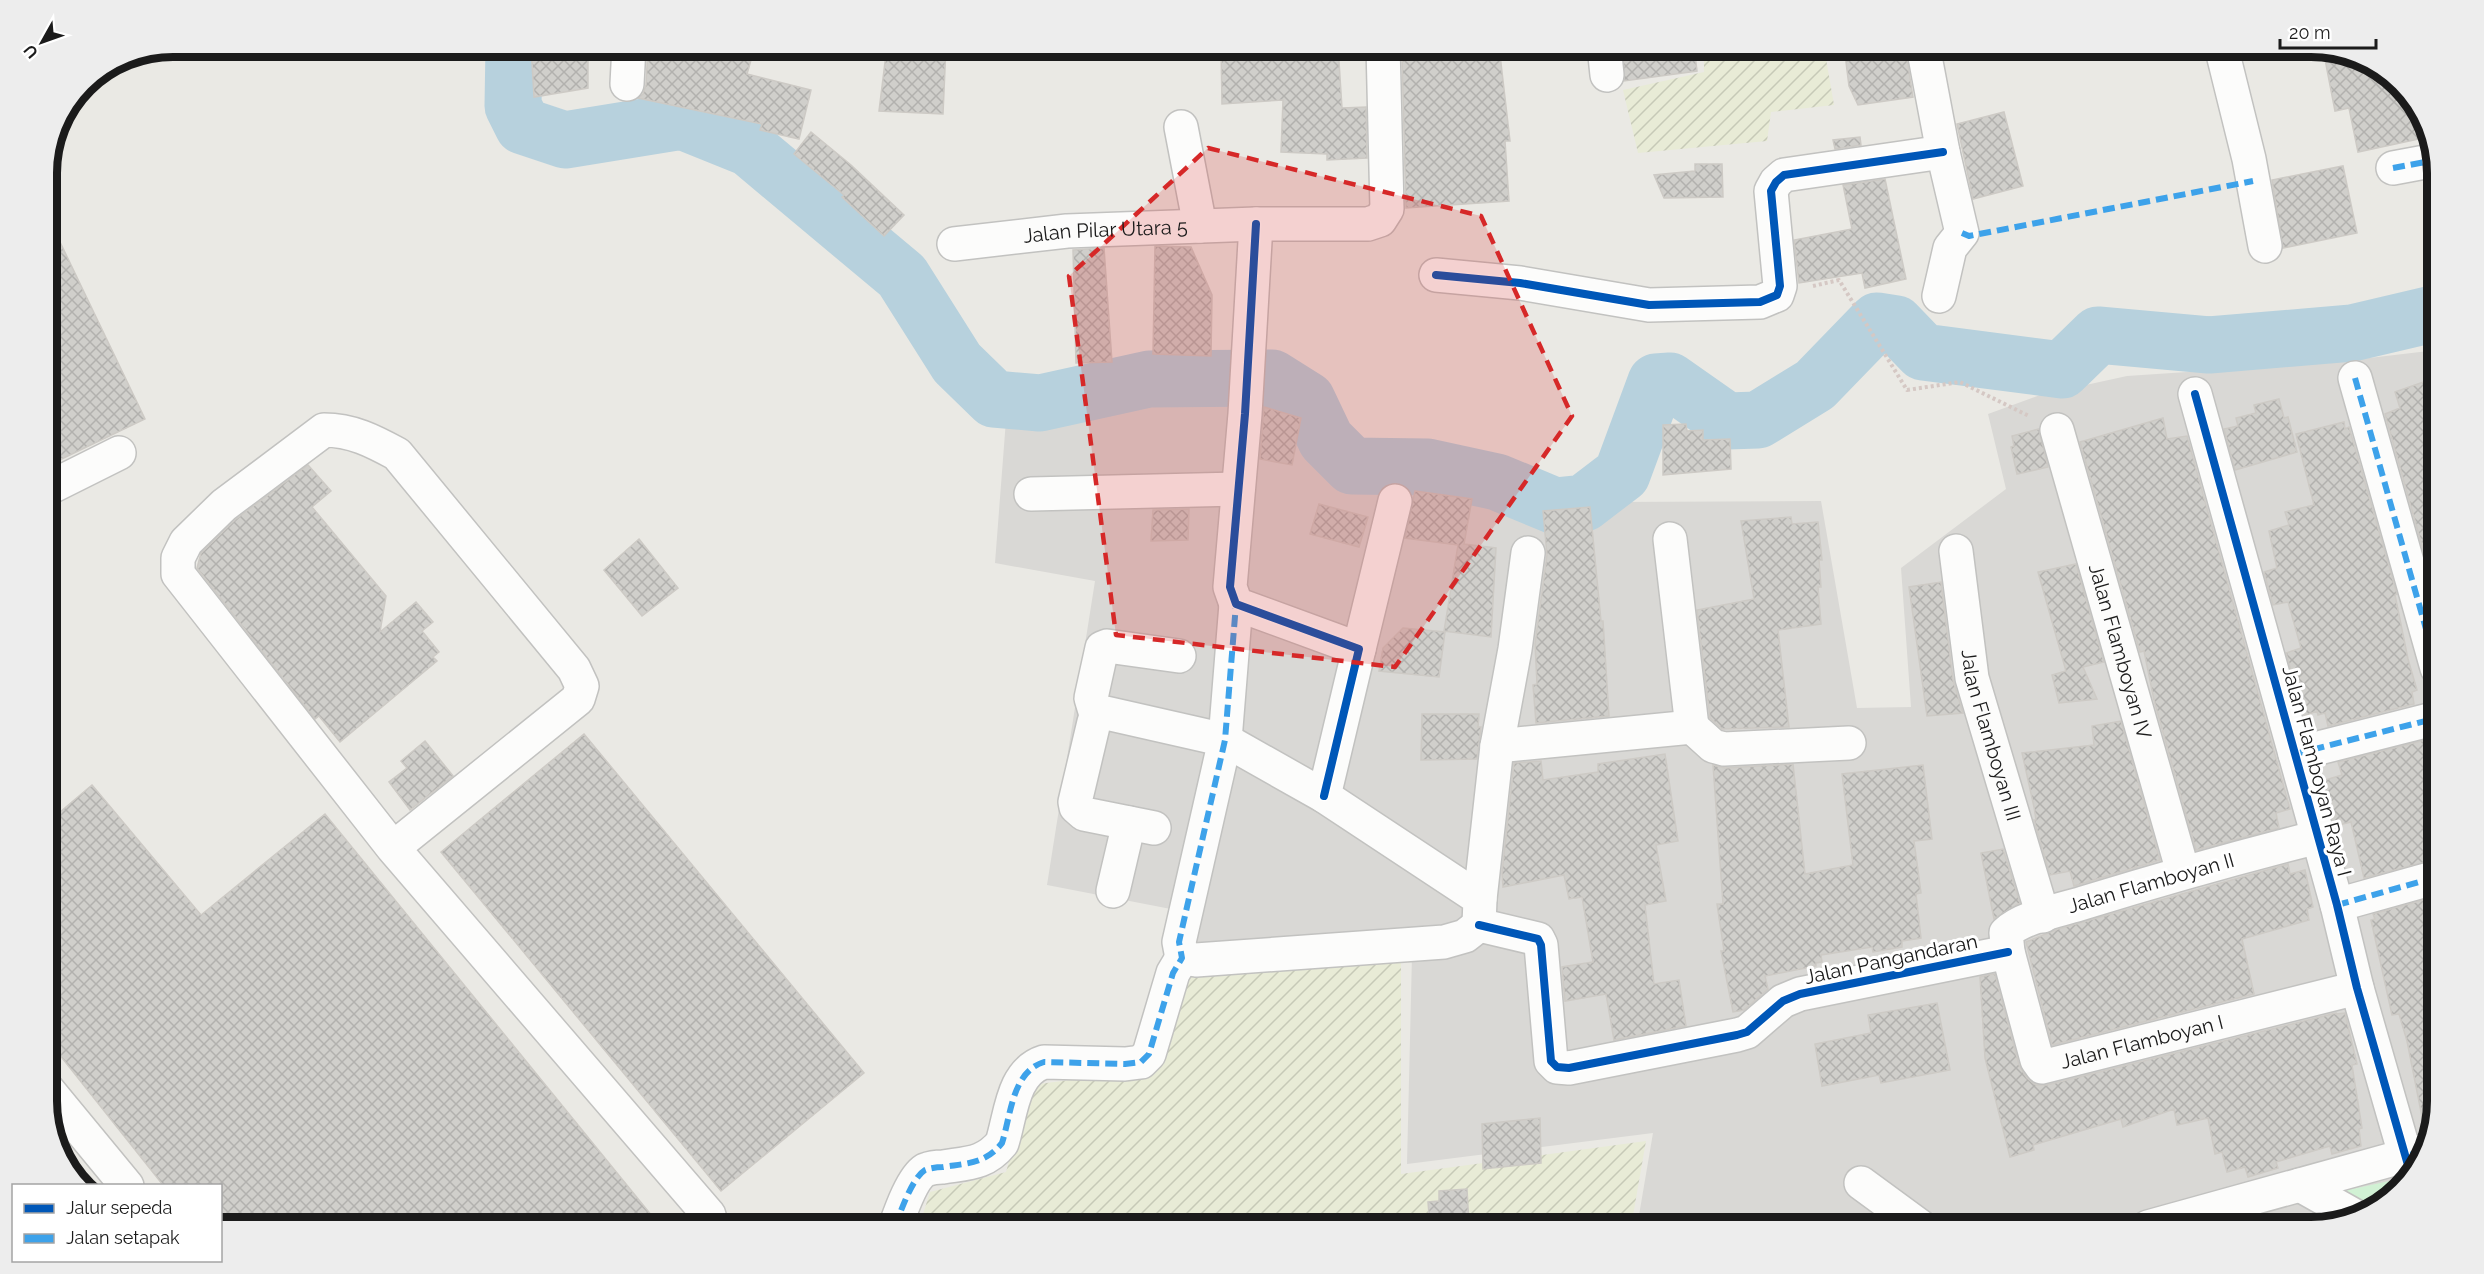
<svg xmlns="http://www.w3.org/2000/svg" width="2484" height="1274" font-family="Raleway,sans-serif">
<defs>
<pattern id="farmland-furrows" width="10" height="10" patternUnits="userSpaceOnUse" patternTransform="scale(1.5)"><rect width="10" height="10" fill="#e8ebd6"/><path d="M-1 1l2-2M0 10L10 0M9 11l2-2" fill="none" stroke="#c6c9b7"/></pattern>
<pattern id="building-cross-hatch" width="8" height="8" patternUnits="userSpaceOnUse" patternTransform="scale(1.5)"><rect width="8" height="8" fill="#d0cfcb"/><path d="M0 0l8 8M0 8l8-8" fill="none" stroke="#b2b1ae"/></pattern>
</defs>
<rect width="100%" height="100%" fill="#eae9e4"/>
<path fill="#d9d8d5" d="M 2437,350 L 2437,1101 L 2424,1157 L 2375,1210 L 2311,1227 L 1637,1227 L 1653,1133 L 1407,1164 L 1412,955 L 1159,971 L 1176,910 L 1047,885 L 1095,581 L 995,563 L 1006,420 L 1119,393 L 1263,394 L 1302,413 L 1316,464 L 1614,502 L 1821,501 L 1857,708 L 1911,707 L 1901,568 L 2006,489 L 1988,414 L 2040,395 L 2127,376 L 2335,362 Z"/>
<path fill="url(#farmland-furrows)" d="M 1704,47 L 1824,47 L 1834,105 L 1771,112 L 1767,141 L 1638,153 L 1623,90 L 1704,72 Z
M 1401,953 L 1401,1174 L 1646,1141 L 1631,1227 L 919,1227 L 930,1192 L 1006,1172 L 1031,1085 L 1124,1073 L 1191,968 Z"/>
<path fill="#d1f1d4" d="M 2394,1180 L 2397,1187 L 2371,1211 L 2338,1192 Z"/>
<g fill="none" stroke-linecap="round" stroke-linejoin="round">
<path stroke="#b7d1dd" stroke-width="57" d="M 514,46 L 513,106 L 523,126 L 565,140 L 682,121 L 749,148 L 902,276 L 957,363 L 994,399 L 1040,403 L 1149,379 L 1272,378 L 1307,400 L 1326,440 L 1352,466 L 1428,467 L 1497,482 L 1555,506 L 1584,503 L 1622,474 L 1656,382 L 1670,381 L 1727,421 L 1758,420 L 1815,385 L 1877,321 L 1896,324 L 1923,352 L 2062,370 L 2098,335 L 2209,345 L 2352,333 L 2437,313"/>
</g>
<path fill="url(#building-cross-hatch)" stroke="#cdcac5" stroke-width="1.5" d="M 531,46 L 588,46 L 588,88 L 534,97 Z
M 648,46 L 755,46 L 747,74 L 811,90 L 799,139 L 760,130 L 762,124 L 638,98 L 643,94 L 646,85 Z
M 887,46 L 946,46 L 943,114 L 879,111 Z
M 1221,46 L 1338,46 L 1342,108 L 1366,107 L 1367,158 L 1327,160 L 1327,154 L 1281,152 L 1283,100 L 1222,104 Z
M 1410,46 L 1499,46 L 1510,141 L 1505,141 L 1509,201 L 1406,208 L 1402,56 L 1411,55 Z
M 1623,46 L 1694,46 L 1697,71 L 1624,81 Z
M 1844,46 L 1905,46 L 1913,97 L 1858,105 L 1849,86 Z
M 2323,49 L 2367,60 L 2413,100 L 2419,139 L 2358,152 L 2349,108 L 2335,111 Z
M 2004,112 L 2023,186 L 1973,199 L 1957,124 Z
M 811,132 L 851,165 L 904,215 L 884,236 L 842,197 L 844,195 L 794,154 Z
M 1860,137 L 1861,145 L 1835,149 L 1833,140 Z
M 1695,164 L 1722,164 L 1723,197 L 1664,198 L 1654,175 L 1695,171 Z
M 2343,166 L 2357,233 L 2283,248 L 2272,180 Z
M 1885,179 L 1906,279 L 1865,288 L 1862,273 L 1799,283 L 1794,240 L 1852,229 L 1843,185 Z
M 47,215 L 145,419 L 47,466 Z
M 1155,246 L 1191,247 L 1212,295 L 1211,356 L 1153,354 Z
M 1104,248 L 1112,362 L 1076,363 L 1073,250 Z
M 2432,379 L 2437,396 L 2437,584 L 2433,585 L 2385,414 L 2400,408 L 2395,392 Z
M 2279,399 L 2284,418 L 2288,417 L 2297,452 L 2235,470 L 2224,429 L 2238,426 L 2236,418 L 2256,413 L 2254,405 Z
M 1264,407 L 1301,418 L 1292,465 L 1260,459 Z
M 2163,418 L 2167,439 L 2187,436 L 2290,809 L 2276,813 L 2279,828 L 2196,850 L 2154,700 L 2144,651 L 2140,652 L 2080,442 Z
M 2344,422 L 2345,429 L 2349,427 L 2397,594 L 2395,595 L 2408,659 L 2417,690 L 2412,692 L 2414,704 L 2328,726 L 2325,713 L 2318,715 L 2317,711 L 2304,716 L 2286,653 L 2301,648 L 2288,602 L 2273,605 L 2264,572 L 2277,568 L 2269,531 L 2289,525 L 2285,512 L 2314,505 L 2296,434 Z
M 1686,424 L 1687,431 L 1703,430 L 1703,440 L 1730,439 L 1731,469 L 1663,475 L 1663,425 Z
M 2039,429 L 2048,467 L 2017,474 L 2011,447 L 2014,446 L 2012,436 Z
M 308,465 L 331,491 L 312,507 L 386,596 L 380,632 L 416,602 L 433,622 L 422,631 L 439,652 L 433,657 L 437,661 L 340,742 L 319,716 L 315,719 L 197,568 L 201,553 L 236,519 Z
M 1415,491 L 1472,499 L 1464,544 L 1496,548 L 1491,637 L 1444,631 L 1458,545 L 1405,538 Z
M 1319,504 L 1368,517 L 1359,547 L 1310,534 Z
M 1590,507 L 1601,621 L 1603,621 L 1609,716 L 1536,723 L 1533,685 L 1537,684 L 1535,644 L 1547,555 L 1543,511 Z
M 1189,509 L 1188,540 L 1151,541 L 1153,510 Z
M 1791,517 L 1792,524 L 1818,522 L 1822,560 L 1819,560 L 1821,587 L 1818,587 L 1821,624 L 1778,630 L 1789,727 L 1722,729 L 1710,718 L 1697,610 L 1754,599 L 1741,521 Z
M 639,539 L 678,588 L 642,616 L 604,570 Z
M 2076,564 L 2104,662 L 2083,667 L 2097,699 L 2059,703 L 2052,675 L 2066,671 L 2038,572 Z
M 1941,582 L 1953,680 L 1963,713 L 1927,716 L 1909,587 Z
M 1403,628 L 1445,632 L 1439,677 L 1379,671 L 1383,648 Z
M 1422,714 L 1479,714 L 1478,727 L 1481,727 L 1477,759 L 1421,760 Z
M 2121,721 L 2160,860 L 2074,886 L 2070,871 L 2050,875 L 2034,820 L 2036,820 L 2034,807 L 2022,753 L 2094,745 L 2092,726 Z
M 584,734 L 864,1073 L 721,1191 L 441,852 Z
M 2437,737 L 2437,859 L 2364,878 L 2351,822 L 2334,826 L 2322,781 L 2342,775 L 2338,762 Z
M 425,741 L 453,776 L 410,810 L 389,782 L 407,768 L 401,761 Z
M 1665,754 L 1678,841 L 1656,845 L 1666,901 L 1645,905 L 1654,984 L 1679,980 L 1686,1026 L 1614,1040 L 1606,994 L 1565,1001 L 1562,967 L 1593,962 L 1582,897 L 1569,899 L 1564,875 L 1503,887 L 1502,873 L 1514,763 L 1541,761 L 1543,780 L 1598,772 L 1598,764 Z
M 1793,764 L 1805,874 L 1853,865 L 1842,774 L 1923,765 L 1932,839 L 1914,841 L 1921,893 L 1916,894 L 1921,938 L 1902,941 L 1902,947 L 1873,952 L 1872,947 L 1821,955 L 1822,962 L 1816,963 L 1816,966 L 1765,976 L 1768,989 L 1744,1010 L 1733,1012 L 1721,951 L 1724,951 L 1717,904 L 1723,904 L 1713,765 L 1725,768 Z
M 92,785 L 201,915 L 325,814 L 661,1227 L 220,1227 L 220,1185 L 163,1185 L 47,1039 L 47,823 Z
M 2003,849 L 2020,903 L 1994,919 L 1981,853 Z
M 2288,864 L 2290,874 L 2305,870 L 2313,907 L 2307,909 L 2309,920 L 2242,939 L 2254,994 L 2052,1045 L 2026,942 L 2058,929 Z
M 2437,896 L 2438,1101 L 2430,1132 L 2425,1132 L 2407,1041 L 2399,1014 L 2392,1015 L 2371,920 L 2375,919 L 2373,914 Z
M 1992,974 L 1995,974 L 2019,1065 L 2027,1078 L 2036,1085 L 2047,1085 L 2336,1013 L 2336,1014 L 2345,1013 L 2357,1064 L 2352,1065 L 2362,1128 L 2359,1129 L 2361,1146 L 2332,1154 L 2330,1146 L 2276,1162 L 2278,1168 L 2248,1177 L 2245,1167 L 2227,1172 L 2222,1152 L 2215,1154 L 2208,1118 L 2177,1125 L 2174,1109 L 2123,1127 L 2121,1119 L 2033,1145 L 2034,1150 L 2010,1157 L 1985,1058 L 1980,977 Z
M 1937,1003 L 1950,1070 L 1881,1083 L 1879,1075 L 1822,1086 L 1815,1044 L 1871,1033 L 1868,1015 Z
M 1540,1118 L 1541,1163 L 1483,1169 L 1482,1124 Z
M 1467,1189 L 1469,1224 L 1430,1227 L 1428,1202 L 1439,1201 L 1439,1191 Z"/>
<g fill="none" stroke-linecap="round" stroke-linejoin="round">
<g stroke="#c2c2c0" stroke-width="36">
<g id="minor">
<path d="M 1604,46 L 1607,75"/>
<path d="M 1923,46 L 1943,152 L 1962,233 L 1950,248 L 1939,296"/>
<path d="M 2221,46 L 2249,159 L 2265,246"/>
<path d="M 627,84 L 629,46"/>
<path d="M 1181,127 L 1200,226"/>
<path d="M 2393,168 L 2436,160"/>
<path d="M 1256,224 L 1245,414 L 1230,587 L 1236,604 L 1359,649 L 1324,796"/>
<path id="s1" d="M 954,244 L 1067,231 L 1256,224 L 1368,224 L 1380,220 L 1387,209 L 1383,46"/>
<path d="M 1436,275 L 1520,283 L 1649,305 L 1760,302 L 1777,295 L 1780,286 L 1771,191 L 1776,182 L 1784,175 L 1943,152"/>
<path d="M 2355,378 L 2437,668"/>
<path d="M 2195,394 L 2337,905 L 2357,988 L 2410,1172"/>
<path id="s2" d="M 2057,430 L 2183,872"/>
<path d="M 47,489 L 119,453"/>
<path d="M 1031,494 L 1238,489"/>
<path d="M 1670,539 L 1692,727"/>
<path id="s3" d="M 1956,551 L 1972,678 L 2043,916"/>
<path d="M 1359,649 L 1395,501"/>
<path d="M 1097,718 L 1091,698 L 1102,648 L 1107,646 L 1179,656"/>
<path d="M 1497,746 L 1692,727 L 1713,746 L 1724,749 L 1849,743"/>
<path d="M 2295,754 L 2437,718"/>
<path d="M 1154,828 L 1084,814 L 1076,807 L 1075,802 L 1094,722 L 1097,718 L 1106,713 L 1225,740 L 1324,796 L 1480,899 L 1479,925"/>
<path id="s4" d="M 2318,837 C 2239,857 2161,879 2083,903 C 2061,910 2022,917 2006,933 L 2008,952 L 2037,1060 L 2042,1067 L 2357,988"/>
<path d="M 393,848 L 578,699 L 582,686 L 574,669 L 397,454 C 373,441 352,430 324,430 L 224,505 L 186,542 L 178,558 L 178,574 L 393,848 L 709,1215 L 711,1227"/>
<path d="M 1113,891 L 1129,823"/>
<path d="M 1480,899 L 1497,746 L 1515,649 L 1528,553"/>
<path d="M 2337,905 L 2437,877"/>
<path d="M 1479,925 L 1538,939 L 1541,945 L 1551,1061 L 1557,1067 L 1569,1068 L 1737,1035 L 1747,1032 L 1783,1001 L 1800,994 L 2008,952"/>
<path d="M 1182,958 L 1179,942 L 1225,740 L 1236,604"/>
<path d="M 1182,958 L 1196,960 L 1444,942 L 1465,936 L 1479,925"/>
<path d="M 47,1089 L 127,1186"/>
<path d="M 1861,1183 L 1921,1227"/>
<path d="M 2300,1185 L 2355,1216"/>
<path d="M 895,1227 C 900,1213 912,1178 925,1170 C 930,1168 938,1167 943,1167 C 968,1163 985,1164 1002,1143 C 1011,1115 1012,1072 1044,1062 L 1125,1064 L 1141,1062 L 1149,1054 L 1173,973 L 1182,958"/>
<path d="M 2148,1227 L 2426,1150"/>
</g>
</g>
<path stroke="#d5c8c4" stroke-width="4" stroke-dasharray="3 3" stroke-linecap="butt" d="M 1813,286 L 1839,280 L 1907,390 L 1960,382 L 2029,416"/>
<use href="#minor" stroke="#fcfcfb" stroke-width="33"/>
<path stroke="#3da2ea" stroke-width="6" stroke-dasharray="12 6" stroke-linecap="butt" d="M 2393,168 L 2436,160
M 1962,233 L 1969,236 L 2253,181
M 2355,378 L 2437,668
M 2295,754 L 2437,718
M 2337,905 L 2437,877
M 2406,1156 L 2426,1150
M 895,1227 C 900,1213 912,1178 925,1170 C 930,1168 938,1167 943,1167 C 968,1163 985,1164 1002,1143 C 1011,1115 1012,1072 1044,1062 L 1125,1064 L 1141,1062 L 1149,1054 L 1173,973 L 1182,958 L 1179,942 L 1225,740 L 1236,604"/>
<g stroke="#fff" stroke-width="11">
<path id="cycleway" d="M 1256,224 L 1245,414 L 1230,587 L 1236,604 L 1359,649 L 1324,796
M 1436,275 L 1520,283 L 1649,305 L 1760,302 L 1777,295 L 1780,286 L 1771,191 L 1776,182 L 1784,175 L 1943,152
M 2195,394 L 2337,905 L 2357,988 L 2410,1172
M 1479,925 L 1538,939 L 1541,945 L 1551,1061 L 1557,1067 L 1569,1068 L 1737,1035 L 1747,1032 L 1783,1001 L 1800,994 L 2008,952"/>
</g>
<use href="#cycleway" stroke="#0057b8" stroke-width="8"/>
</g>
<path fill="#d62828" fill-opacity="0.2" stroke="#d62828" stroke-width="4.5" stroke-dasharray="12 8" stroke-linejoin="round" d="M 1208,148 L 1481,216 L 1572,416 L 1395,667 L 1116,635 L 1069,276 Z"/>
<g text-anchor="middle" stroke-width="6" stroke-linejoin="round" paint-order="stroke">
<g font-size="20" fill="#1b1b1b" stroke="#fff">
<text dy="7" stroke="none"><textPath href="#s1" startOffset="152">Jalan Pilar Utara 5</textPath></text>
<text dy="7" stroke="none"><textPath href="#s2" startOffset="230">Jalan Flamboyan IV</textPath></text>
<text dy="7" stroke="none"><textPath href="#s3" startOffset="188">Jalan Flamboyan III</textPath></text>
<text transform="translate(2317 771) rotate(75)" y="7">Jalan Flamboyan Raya I</text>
<text transform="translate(2151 883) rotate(-16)" y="7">Jalan Flamboyan II</text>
<text transform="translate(1891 959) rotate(-12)" y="7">Jalan Pangandaran</text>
<text dy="7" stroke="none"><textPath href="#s4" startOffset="570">Jalan Flamboyan I</textPath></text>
</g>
</g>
<path d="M0 0H2484V1274H0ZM173 57H2311A116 116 0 0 1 2427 173V1101A116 116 0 0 1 2311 1217H173A116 116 0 0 1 57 1101V173A116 116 0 0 1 173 57Z" fill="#ededed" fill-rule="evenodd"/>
<path fill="none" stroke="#1b1b1b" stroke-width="8" d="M173 57H2311A116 116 0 0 1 2427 173V1101A116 116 0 0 1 2311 1217H173A116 116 0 0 1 57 1101V173A116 116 0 0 1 173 57Z"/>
<rect x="12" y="1184" width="210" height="78" fill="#ffffff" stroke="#a4a4a4" stroke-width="1.5"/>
<rect x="24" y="1204" width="30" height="9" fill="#0057b8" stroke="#a4a4a4" stroke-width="1.5"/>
<text x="66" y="1214" font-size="18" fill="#1b1b1b">Jalur sepeda</text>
<rect x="24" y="1234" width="30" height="9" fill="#3da2ea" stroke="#a4a4a4" stroke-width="1.5"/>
<text x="66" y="1244" font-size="18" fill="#1b1b1b">Jalan setapak</text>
<g transform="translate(42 42) rotate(230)" stroke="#ffffff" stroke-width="4.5" paint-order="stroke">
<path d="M0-4.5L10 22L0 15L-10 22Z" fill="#1b1b1b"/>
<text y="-9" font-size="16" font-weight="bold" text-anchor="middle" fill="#1b1b1b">U</text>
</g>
<path d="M2280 39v9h96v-9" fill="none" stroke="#1b1b1b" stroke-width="3"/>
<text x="2289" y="39" font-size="18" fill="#1b1b1b" stroke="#ffffff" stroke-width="4.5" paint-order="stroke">20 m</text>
</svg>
